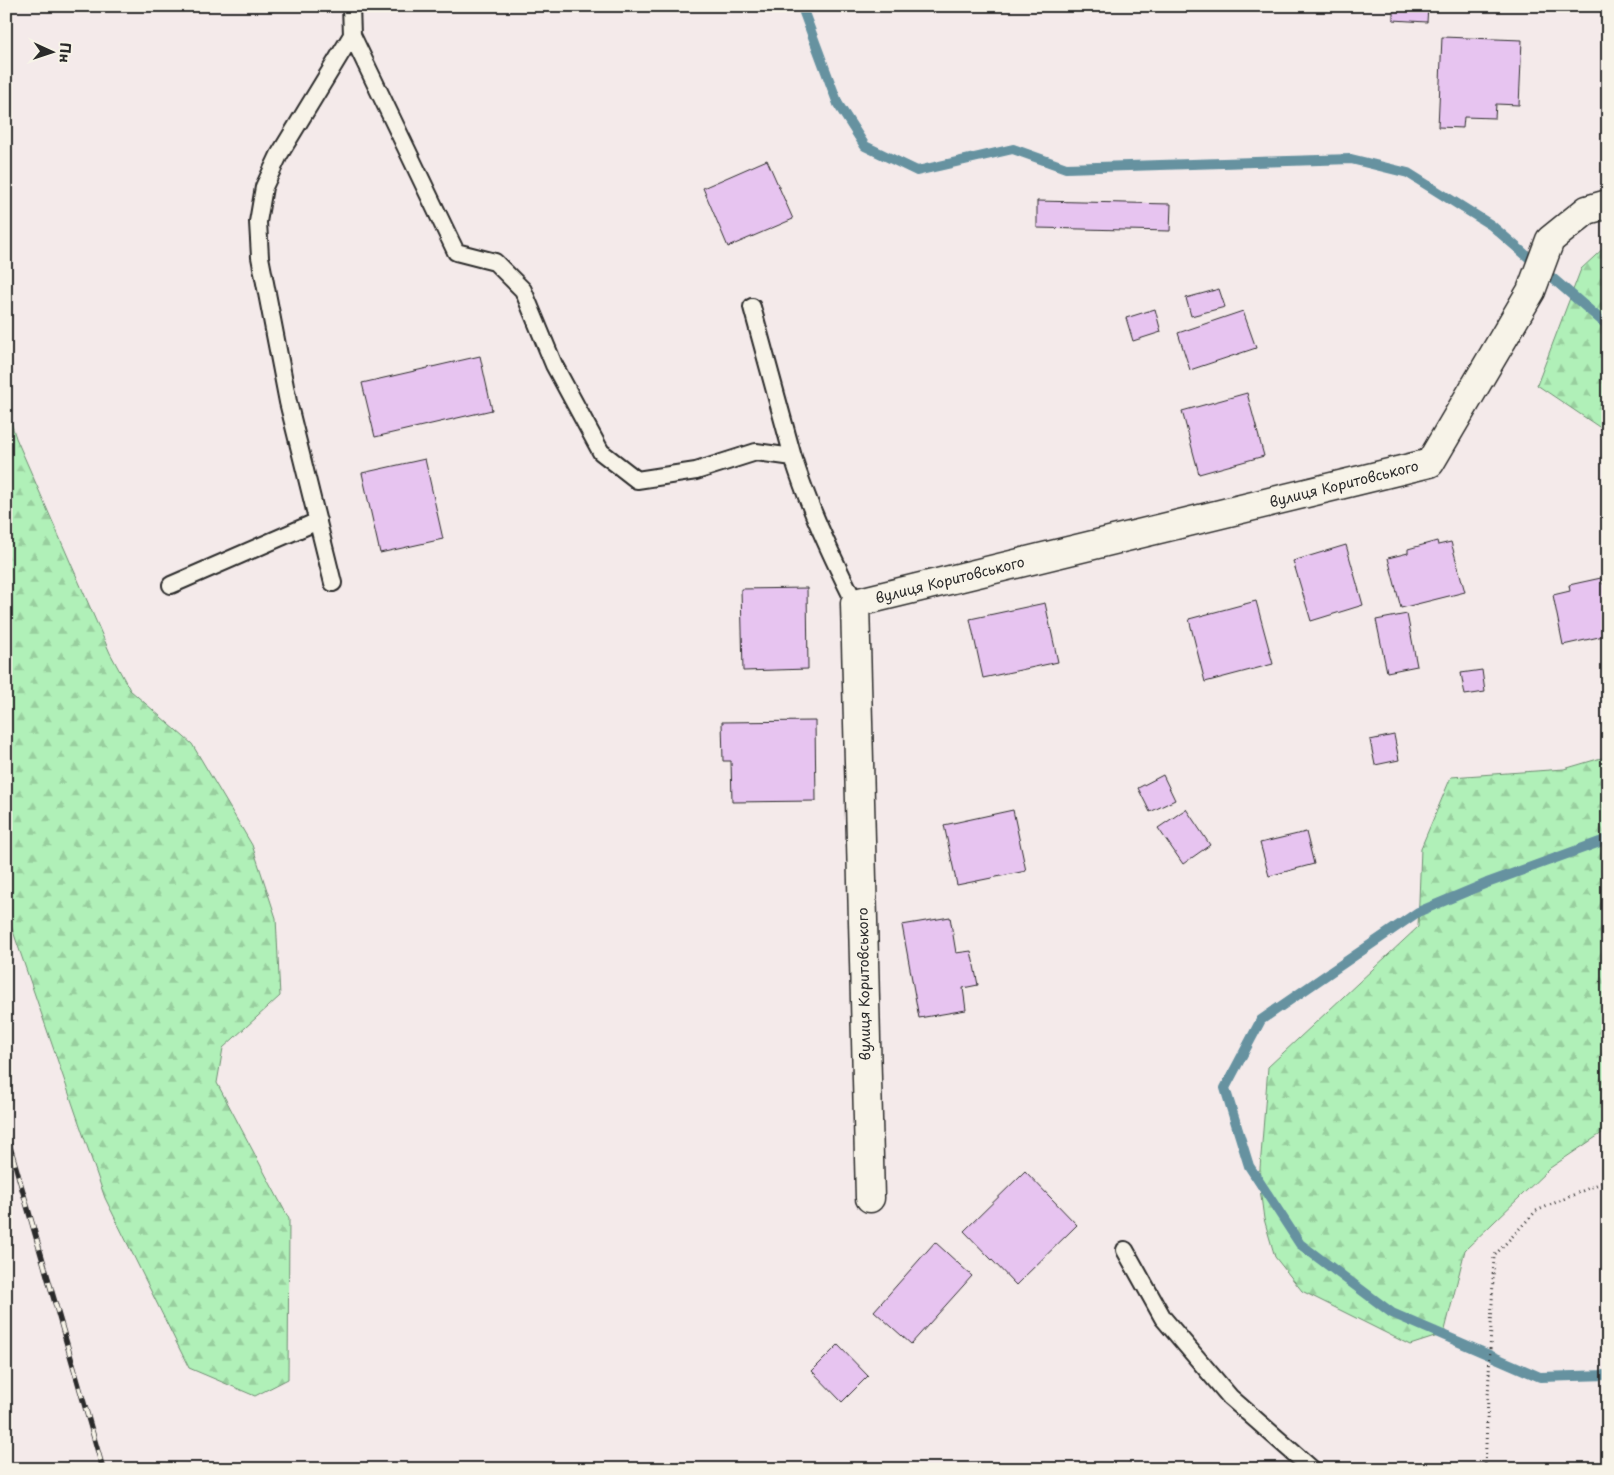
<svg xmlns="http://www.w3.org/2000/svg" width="1614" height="1475" font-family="'Playpen Sans',sans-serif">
<defs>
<pattern id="forest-firs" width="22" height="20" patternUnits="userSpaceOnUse" patternTransform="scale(1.25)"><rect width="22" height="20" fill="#b0f0b8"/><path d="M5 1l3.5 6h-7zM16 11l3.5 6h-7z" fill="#98ce9e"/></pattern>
</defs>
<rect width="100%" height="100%" fill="#f4eaea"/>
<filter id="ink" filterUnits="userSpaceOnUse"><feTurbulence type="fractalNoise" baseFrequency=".02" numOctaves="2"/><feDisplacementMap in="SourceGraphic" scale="10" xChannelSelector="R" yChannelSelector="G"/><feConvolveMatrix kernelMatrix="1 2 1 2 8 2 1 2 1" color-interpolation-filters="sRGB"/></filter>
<g filter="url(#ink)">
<path fill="url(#forest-firs)" stroke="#6e8e72" d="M 1608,244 L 1608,433 L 1537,385 L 1581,269 Z
M 6,407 L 16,438 L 110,653 L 130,690 L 192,744 L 252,845 L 276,918 L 280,996 L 223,1048 L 217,1083 L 289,1219 L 288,1379 L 255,1396 L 189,1368 L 105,1198 L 6,911 Z
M 1608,756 L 1608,1129 L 1550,1168 L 1465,1250 L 1444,1334 L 1410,1345 L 1302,1291 L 1275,1257 L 1264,1219 L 1259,1181 L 1268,1067 L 1418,927 L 1421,848 L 1451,777 L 1564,769 Z"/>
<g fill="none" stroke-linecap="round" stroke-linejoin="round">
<path stroke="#6692a0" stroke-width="10" d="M 804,6 L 803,10 L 838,104 L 865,146 L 917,171 L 1013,149 L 1066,168 L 1351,159 L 1408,173 L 1491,225 L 1608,326
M 1608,839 L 1487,883 L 1418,912 L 1261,1020 L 1225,1088 L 1249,1166 L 1300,1244 L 1392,1313 L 1540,1377 L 1608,1375"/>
</g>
<path fill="#e7c4f0" stroke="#2b2b2b" d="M 1393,6 L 1428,6 L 1427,22 L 1393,20 Z
M 1442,37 L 1522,40 L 1519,105 L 1496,104 L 1495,118 L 1464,117 L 1463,128 L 1438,127 Z
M 767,160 L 793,219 L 728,247 L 703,188 Z
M 1037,201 L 1171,204 L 1170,231 L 1037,228 Z
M 1219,289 L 1225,307 L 1191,316 L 1186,298 Z
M 1155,309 L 1161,332 L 1133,341 L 1126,318 Z
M 1243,311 L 1256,348 L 1190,370 L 1178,333 Z
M 480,356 L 492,410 L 375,437 L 362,383 Z
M 1247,393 L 1264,456 L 1199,474 L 1182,411 Z
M 425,459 L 443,539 L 380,553 L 362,473 Z
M 1437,541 L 1438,545 L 1451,542 L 1465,592 L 1401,608 L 1388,558 L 1408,553 L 1408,549 Z
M 1346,545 L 1363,605 L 1311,621 L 1293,561 Z
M 1601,578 L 1602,584 L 1608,583 L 1608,635 L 1563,645 L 1553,595 L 1570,591 L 1569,585 Z
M 807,588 L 808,669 L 743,671 L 741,589 Z
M 1256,601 L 1273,664 L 1205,682 L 1189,619 Z
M 1045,603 L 1058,662 L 983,678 L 970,619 Z
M 1407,614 L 1417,666 L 1387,672 L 1376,620 Z
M 1482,670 L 1485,692 L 1465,695 L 1461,673 Z
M 815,721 L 816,801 L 732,802 L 731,761 L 723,761 L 722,722 Z
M 1394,735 L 1399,760 L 1375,765 L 1370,740 Z
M 1163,775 L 1175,800 L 1150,812 L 1138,788 Z
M 1186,809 L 1210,845 L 1183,864 L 1158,828 Z
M 1013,810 L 1026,871 L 957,885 L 944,825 Z
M 1306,832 L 1314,864 L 1269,876 L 1260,843 Z
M 950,917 L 956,953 L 971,951 L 978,985 L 963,988 L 966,1010 L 919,1018 L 902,925 Z
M 1025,1171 L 1077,1225 L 1016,1285 L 964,1231 Z
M 935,1242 L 972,1276 L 911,1344 L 874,1311 Z
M 838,1345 L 868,1376 L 842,1402 L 812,1371 Z"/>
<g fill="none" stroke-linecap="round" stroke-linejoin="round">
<g stroke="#2b2b2b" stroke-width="20">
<path id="lane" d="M 351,6 L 352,35 L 456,252 L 495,262 L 523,290 L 554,365 L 601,452 L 637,480 L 696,471 L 756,452 L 793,457 C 809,508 831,555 855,603
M 752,307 L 793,457
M 333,583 L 288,402 L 260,257 L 258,222 L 264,187 L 279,155 L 352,35
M 171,585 L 318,521
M 1125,1250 L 1163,1318 L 1230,1397 L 1312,1469"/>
</g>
<g stroke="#2b2b2b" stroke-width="31">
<path id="street" d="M 870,1198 L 855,603 L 1430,463 L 1531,291 L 1550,240 L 1587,210 L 1608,204"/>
</g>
<path stroke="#2b2b2b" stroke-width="3" stroke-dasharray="1 4" stroke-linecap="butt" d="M 1485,1469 L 1494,1256 L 1536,1211 L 1608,1180"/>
<use href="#lane" stroke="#f7f3e8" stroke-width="16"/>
<use href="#street" stroke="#f7f3e8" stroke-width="28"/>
<g stroke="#2b2b2b" stroke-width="5.5">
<path id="rail" d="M 6,1133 L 103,1469"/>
</g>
<use href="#rail" stroke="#f7f3e8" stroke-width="4" stroke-dasharray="11" stroke-linecap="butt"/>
</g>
</g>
<g text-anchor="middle" stroke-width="4" stroke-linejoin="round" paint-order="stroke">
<g font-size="14" fill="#2b2b2b" stroke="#f7f3e8">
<text transform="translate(1344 484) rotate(-14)" y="5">вулиця Коритовського</text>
<text transform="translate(950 580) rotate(-14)" y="5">вулиця Коритовського</text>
<text transform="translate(864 984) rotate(-91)" y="5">вулиця Коритовського</text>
</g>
</g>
<rect width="1614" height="1475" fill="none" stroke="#f7f3e8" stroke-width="25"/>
<rect x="12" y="12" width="1589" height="1450" fill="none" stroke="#2b2b2b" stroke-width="2" filter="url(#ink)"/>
<g transform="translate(52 52) rotate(93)" stroke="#f7f3e8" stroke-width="4" paint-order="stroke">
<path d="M0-4L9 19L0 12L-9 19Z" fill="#2b2b2b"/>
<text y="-8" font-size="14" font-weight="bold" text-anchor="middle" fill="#2b2b2b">Пн</text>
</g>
</svg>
